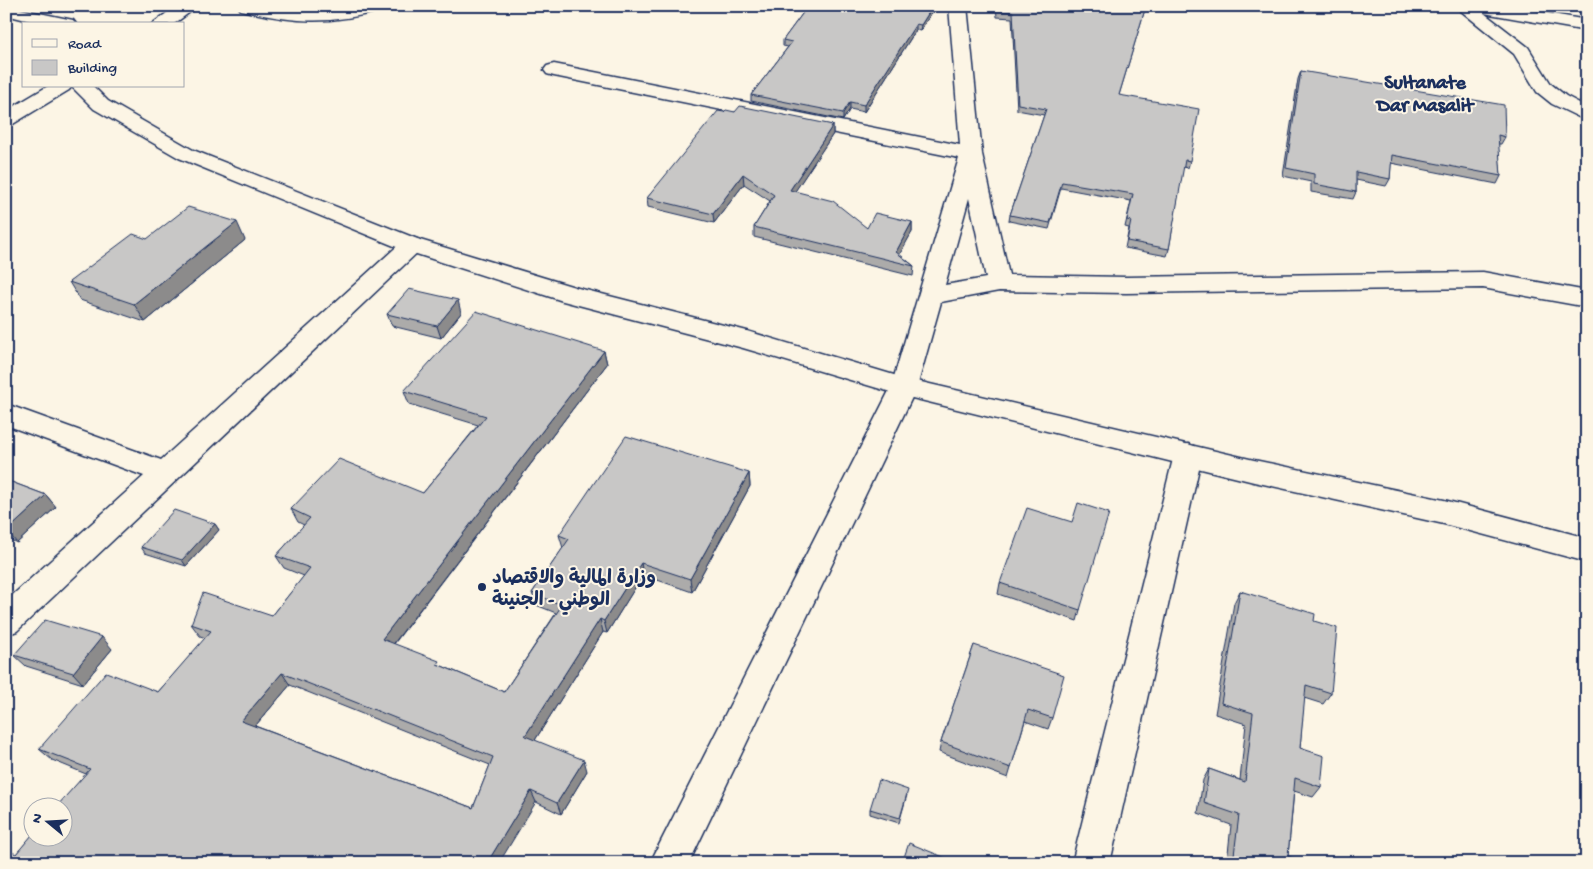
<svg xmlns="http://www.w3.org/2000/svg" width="1593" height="869" font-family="'Gochi Hand','Playpen Sans Arabic',sans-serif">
<rect width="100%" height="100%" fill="#fcf5e5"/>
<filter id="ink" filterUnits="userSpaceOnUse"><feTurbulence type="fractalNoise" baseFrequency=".02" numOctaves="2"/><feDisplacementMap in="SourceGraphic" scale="10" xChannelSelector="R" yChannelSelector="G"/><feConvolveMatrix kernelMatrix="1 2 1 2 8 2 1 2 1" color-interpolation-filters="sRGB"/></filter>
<g filter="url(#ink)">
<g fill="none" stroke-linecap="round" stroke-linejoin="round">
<g stroke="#1b2f5e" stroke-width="3">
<path id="minor" d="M 6,6 L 73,20 L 76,24 L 42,24 L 6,15 Z
M 238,6 L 273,6 L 312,11 L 356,6 L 386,6 L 383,10 C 329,25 295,23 241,10 Z
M 949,6 L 967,6 L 982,154 L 1009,275 L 1126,277 L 1483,272 L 1587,291 L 1587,307 L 1483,288 L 1126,293 L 999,291 L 941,302 L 917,387 L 689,863 L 650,863 L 891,387 L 959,158 L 554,76 L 547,74 L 544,70 L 547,66 L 554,64 L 960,145 ZM 969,198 L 986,278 L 945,285 Z
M 1455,6 L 1506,6 L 1587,20 L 1587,31 L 1484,13 L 1528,47 L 1551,84 L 1566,96 L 1587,107 L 1587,121 L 1552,104 L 1537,92 L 1514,54 Z
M 412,238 L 420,240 L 424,245 L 420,250 L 17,631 L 6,635 L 6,601 L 144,476 L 6,425 L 6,404 L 161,460 L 404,240 Z
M 1188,444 L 1198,448 L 1202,455 L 1110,863 L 1072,863 L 1174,455 L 1178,448 Z"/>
</g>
<g stroke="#1b2f5e" stroke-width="3">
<path id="major" d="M 71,86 L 93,86 L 108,101 L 193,150 L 420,240 L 578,288 L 747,331 L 904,378 L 1254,460 L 1444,500 L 1587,538 L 1587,562 L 1444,524 L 1254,482 L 904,396 L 743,348 L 563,301 L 404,250 L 179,158 L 94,109 Z"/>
</g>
<g stroke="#1b2f5e" stroke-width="3">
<path id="highway" d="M 176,6 L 198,6 L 174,24 L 152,24 Z
M 48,86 L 72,86 L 69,90 L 13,124 L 6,126 L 6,111 Z"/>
</g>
<use href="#minor" fill="#fcf5e5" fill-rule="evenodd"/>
<use href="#major" fill="#fcf5e5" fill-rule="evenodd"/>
<use href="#highway" fill="#fcf5e5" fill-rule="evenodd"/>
</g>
<path fill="#acabaa" stroke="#1b2f5e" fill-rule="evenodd" d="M 808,6 L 936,6 L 920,31 L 916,30 L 864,112 L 850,109 L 843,120 L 751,101 L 751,95 L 788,47 L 783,46 L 783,40 Z
M 996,6 L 1146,6 L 1119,95 L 1190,161 L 1188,168 L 1183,167 L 1169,249 L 1167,256 L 1125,248 L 1129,228 L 1125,227 L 1131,201 L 1061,188 L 1049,229 L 1009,221 L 1010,215 L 1044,115 L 1017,110 L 1012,18 L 997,17 Z
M 1301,71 L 1505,137 L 1501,144 L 1498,144 L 1501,176 L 1497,184 L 1391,163 L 1390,179 L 1386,186 L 1356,180 L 1356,192 L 1353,199 L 1311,192 L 1311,182 L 1283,176 L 1298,79 Z
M 724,112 L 735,112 L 833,125 L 833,134 L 795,191 L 867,228 L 912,222 L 912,232 L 899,254 L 914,266 L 913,276 L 754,237 L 754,227 L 770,201 L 744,184 L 714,223 L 648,207 L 647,198 Z
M 147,239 L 245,240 L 145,322 L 80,300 L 69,282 Z
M 461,313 L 441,338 L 392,326 L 387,314 Z
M 604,351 L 607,364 L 394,644 L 442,666 L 504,692 L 556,613 L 536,605 L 532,593 L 563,548 L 559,535 L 749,473 L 750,486 L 692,592 L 643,575 L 607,633 L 603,632 L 535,740 L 587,771 L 561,814 L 536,802 L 16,854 L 86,774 L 52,760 L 39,749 L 158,692 L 206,638 L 200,636 L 191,624 L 272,616 L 304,576 L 284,568 L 276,556 L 304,525 L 298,522 L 291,509 L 423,493 L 478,425 L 409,404 L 404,391 ZM 290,685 L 490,765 L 473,808 L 255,726 Z
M 6,480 L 46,495 L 56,507 L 17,543 L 6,538 Z
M 1072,522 L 1080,610 L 1077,621 L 998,594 L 1000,583 Z
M 215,524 L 219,530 L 186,566 L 145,553 L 141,547 Z
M 1240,591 L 1314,621 L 1331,693 L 1323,704 L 1304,698 L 1300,748 L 1321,787 L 1313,797 L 1294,791 L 1288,856 L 1308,863 L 1227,863 L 1231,825 L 1198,813 L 1203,780 L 1209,769 L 1240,780 L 1246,724 L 1215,714 L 1234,603 Z
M 974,645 L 1052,718 L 1048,729 L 1025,721 L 1008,778 L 939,752 L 941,742 Z
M 112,649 L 83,684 L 26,666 L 14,655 Z
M 907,795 L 899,823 L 870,814 L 870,809 Z"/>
<path fill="#8c8b8b" stroke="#1b2f5e" d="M 933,6 L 936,6 L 920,31 L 921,25 Z
M 916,24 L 916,30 L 864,112 L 864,105 Z
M 850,102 L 850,109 L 843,120 L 843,113 Z
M 833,125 L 833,134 L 790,199 L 790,190 Z
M 743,174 L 744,184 L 714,223 L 713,214 Z
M 237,222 L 245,240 L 145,322 L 134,304 Z
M 912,222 L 912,232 L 896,261 L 896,252 Z
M 458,300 L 461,313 L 441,338 L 437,326 Z
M 604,351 L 607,364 L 388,651 L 382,639 Z
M 749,473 L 750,486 L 692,592 L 690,579 Z
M 46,495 L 56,507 L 17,543 L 7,531 Z
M 215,524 L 219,530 L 186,566 L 182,560 Z
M 641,563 L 643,575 L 607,633 L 604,621 Z
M 600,619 L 603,632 L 530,748 L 525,736 Z
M 102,637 L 112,649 L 83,684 L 73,673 Z
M 282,673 L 290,685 L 250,732 L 241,721 Z
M 584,760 L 587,771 L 561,814 L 557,803 Z
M 531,791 L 536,802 L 499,863 L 487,863 Z"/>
<path fill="#c8c7c6" stroke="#1b2f5e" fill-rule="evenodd" d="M 808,6 L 933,6 L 921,25 L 916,24 L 864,105 L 850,102 L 843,113 L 751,95 L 792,42 L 783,40 Z
M 997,6 L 1146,6 L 1119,95 L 1199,109 L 1190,161 L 1185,160 L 1169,249 L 1127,241 L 1131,221 L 1127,220 L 1133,194 L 1062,182 L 1050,223 L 1010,215 L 1046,109 L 1018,104 L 1013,12 L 997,11 Z
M 1301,71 L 1504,105 L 1505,137 L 1498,135 L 1501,176 L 1392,155 L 1390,179 L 1356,172 L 1356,192 L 1314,184 L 1314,174 L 1286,168 Z
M 740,106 L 833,125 L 790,190 L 833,201 L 867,228 L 875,213 L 912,222 L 896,252 L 914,266 L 754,227 L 774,195 L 743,174 L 713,214 L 647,198 L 718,111 L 724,112 L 726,110 L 735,112 Z
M 188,207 L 237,222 L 134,304 L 69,282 L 133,234 L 147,239 Z
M 409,289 L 458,300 L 437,326 L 387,314 Z
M 476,311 L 604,351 L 382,639 L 439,661 L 437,664 L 504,692 L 562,605 L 532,593 L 569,539 L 559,535 L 626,436 L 749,473 L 690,579 L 641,563 L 604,621 L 600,619 L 525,736 L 584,760 L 557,803 L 531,791 L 487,863 L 6,863 L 6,849 L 16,854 L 32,835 L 32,836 L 62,836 L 62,806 L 57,806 L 90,769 L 39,749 L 106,672 L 158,692 L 211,631 L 191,624 L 203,593 L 272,616 L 310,568 L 276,556 L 310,518 L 291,509 L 339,459 L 423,493 L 486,416 L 404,391 ZM 282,673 L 493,757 L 473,808 L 241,721 Z
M 6,480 L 46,495 L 7,531 L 6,531 Z
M 1078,503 L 1109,513 L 1080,610 L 1000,583 L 1027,508 L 1072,522 Z
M 174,510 L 215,524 L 182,560 L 141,547 Z
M 1240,591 L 1315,614 L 1314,621 L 1337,628 L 1331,693 L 1306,685 L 1300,748 L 1324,756 L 1321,787 L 1295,778 L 1288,856 L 1308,863 L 1233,863 L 1239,815 L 1204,803 L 1209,769 L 1245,782 L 1253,713 L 1221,703 Z
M 45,620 L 102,637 L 73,673 L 14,655 Z
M 974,645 L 1064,675 L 1052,718 L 1028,710 L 1011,768 L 941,742 Z
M 879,780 L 908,790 L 900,818 L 870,809 Z
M 909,843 L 958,863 L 902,863 Z
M 579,860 L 586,863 L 577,863 Z"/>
</g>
<circle fill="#1b2f5e" stroke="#fcf5e5" stroke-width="2" cx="482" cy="587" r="5"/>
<g text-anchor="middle" stroke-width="4" stroke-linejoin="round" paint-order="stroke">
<g font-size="19" font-weight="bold" fill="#1b2f5e" stroke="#fcf5e5" text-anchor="start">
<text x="492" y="583">وزارة المالية والاقتصاد<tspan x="492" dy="22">الوطني - الجنينة</tspan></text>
</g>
<g font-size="20" font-weight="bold" fill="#1b2f5e" stroke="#fcf5e5">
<text x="1425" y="88">Sultanate<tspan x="1425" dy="23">Dar Masalit</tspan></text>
</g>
</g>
<rect width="1593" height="869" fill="none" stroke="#fcf5e5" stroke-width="25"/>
<rect x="12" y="12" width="1568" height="844" fill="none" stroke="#1b2f5e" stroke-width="2" filter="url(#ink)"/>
<rect x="22" y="22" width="162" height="65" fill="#fcf5e5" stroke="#a2a6af"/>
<rect x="32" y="39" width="25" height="8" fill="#fcf5e5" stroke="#a2a6af"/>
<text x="68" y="48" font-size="15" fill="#1b2f5e">Road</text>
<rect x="32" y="60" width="25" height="15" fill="#c8c7c6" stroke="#a2a6af"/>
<text x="68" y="72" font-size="15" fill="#1b2f5e">Building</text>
<g transform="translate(48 822) rotate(288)"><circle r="24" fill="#fcf5e5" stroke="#a2a6af"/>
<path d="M0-4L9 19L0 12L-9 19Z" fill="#1b2f5e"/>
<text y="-8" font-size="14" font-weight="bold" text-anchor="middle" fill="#1b2f5e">N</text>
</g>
</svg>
